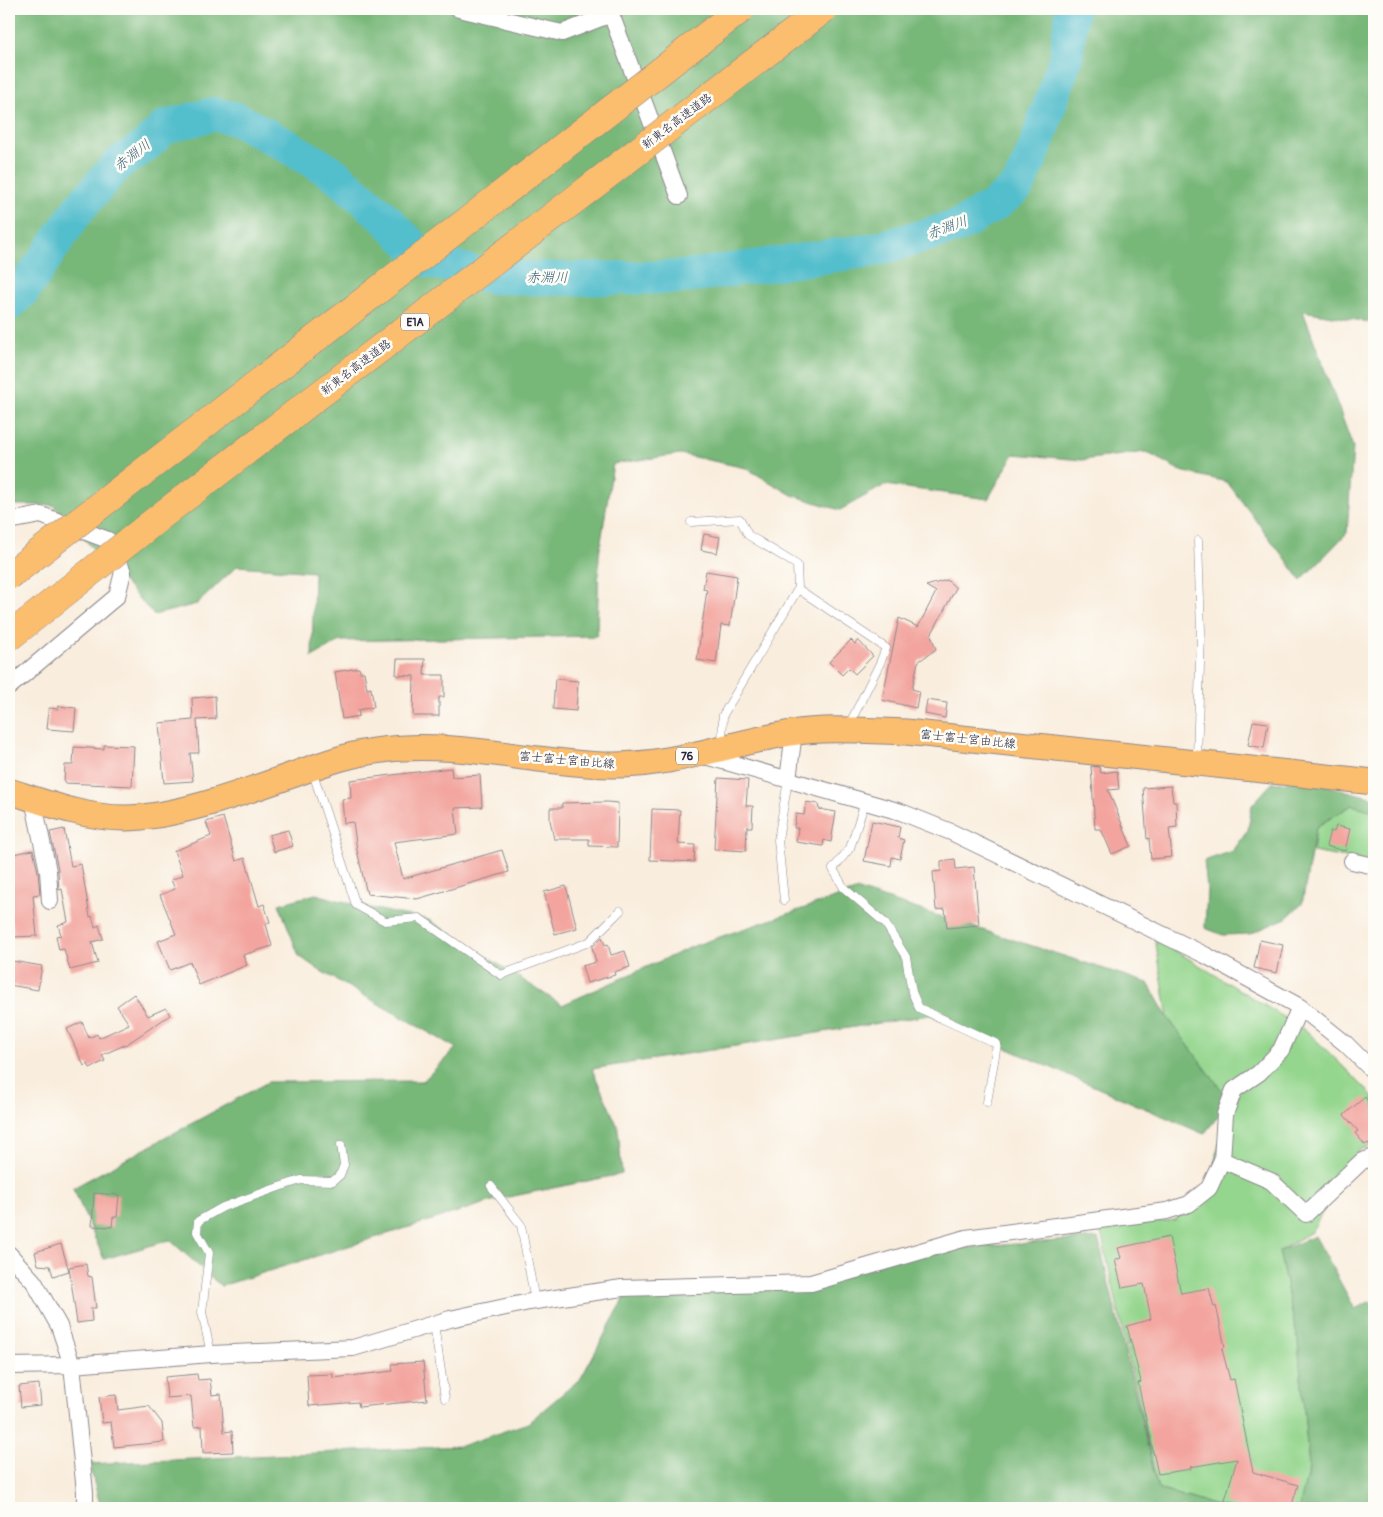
<svg xmlns="http://www.w3.org/2000/svg" width="1383" height="1517" font-family="Pangolin,'Klee One',sans-serif">
<rect width="100%" height="100%" fill="#fdfcf7"/>
<filter id="ink" filterUnits="userSpaceOnUse"><feTurbulence type="fractalNoise" baseFrequency=".02" numOctaves="2"/><feDisplacementMap in="SourceGraphic" scale="10" xChannelSelector="R" yChannelSelector="G"/><feConvolveMatrix kernelMatrix="1 2 1 2 8 2 1 2 1" color-interpolation-filters="sRGB"/></filter>
<filter id="wash" filterUnits="userSpaceOnUse"><feTurbulence type="fractalNoise" baseFrequency=".0096" numOctaves="4" result="noise"/><feDisplacementMap in="SourceGraphic" scale="20" xChannelSelector="R" yChannelSelector="G"/><feGaussianBlur stdDeviation="1.12" result="paint"/><feColorMatrix in="noise" values="0 0 0 0 0 0 0 0 0 0 0 0 0 0 0 0 0 1.4 0 .05"/><feComposite in="paint" operator="in"/></filter>
<g filter="url(#wash)">
<rect width="100%" height="100%" fill="#f9eddd"/>
<path fill="#94d68d" stroke="#5b7c64" d="M 1352,805 L 1374,811 L 1374,863 L 1313,852 L 1316,827 Z
M 1155,938 L 1308,1032 L 1374,1097 L 1374,1145 L 1359,1150 L 1311,1232 L 1279,1251 L 1298,1341 L 1309,1468 L 1299,1508 L 1224,1508 L 1158,1489 L 1100,1228 L 1175,1220 L 1209,1188 L 1229,1101 L 1168,1018 Z"/>
<path fill="#77b778" stroke="#4c6c5a" d="M 9,9 L 1374,9 L 1374,323 L 1303,311 L 1353,447 L 1347,533 L 1301,580 L 1227,482 L 1181,471 L 1146,452 L 1082,460 L 1014,454 L 988,499 L 885,485 L 840,510 L 792,495 L 746,468 L 680,454 L 613,464 L 599,555 L 597,636 L 340,641 L 312,657 L 314,572 L 237,566 L 197,604 L 154,615 L 53,505 L 9,505 Z
M 1308,781 L 1374,798 L 1374,811 L 1352,805 L 1316,827 L 1302,904 L 1286,918 L 1250,934 L 1223,935 L 1205,928 L 1207,889 L 1204,861 L 1233,851 L 1248,830 L 1252,805 L 1272,783 Z
M 858,890 L 1148,983 L 1168,1018 L 1230,1101 L 1204,1134 L 930,1015 L 592,1069 L 618,1127 L 622,1174 L 499,1199 L 221,1286 L 170,1240 L 104,1259 L 73,1188 L 268,1082 L 423,1081 L 456,1048 L 319,970 L 299,956 L 279,904 L 316,894 L 356,905 L 429,920 L 562,1005 L 696,945 Z
M 1315,1236 L 1355,1309 L 1371,1301 L 1374,1305 L 1374,1508 L 1299,1508 L 1309,1468 L 1298,1341 L 1279,1251 Z
M 1098,1238 L 1158,1489 L 1224,1508 L 101,1508 L 89,1464 L 461,1446 L 528,1423 L 581,1378 L 630,1288 L 811,1283 L 920,1251 Z"/>
<g fill="none" stroke-linecap="round" stroke-linejoin="round">
<path stroke="#52becc" stroke-width="34" d="M 9,304 L 23,291 L 80,207 L 118,164 L 144,147 L 165,127 L 213,114 L 237,119 L 289,147 L 333,173 L 384,217 L 426,260 L 491,277 L 568,279 L 681,277 L 873,250 L 959,226 L 996,204 L 1018,186 L 1034,151 L 1066,57 L 1072,9"/>
</g>
<g id="blocks">
<path fill="#f3a49e" d="M 704,534 L 720,537 L 717,553 L 701,550 Z
M 706,571 L 737,576 L 730,626 L 721,625 L 716,663 L 697,660 L 707,590 L 703,589 Z
M 947,580 L 956,588 L 931,635 L 936,649 L 918,662 L 912,689 L 919,691 L 916,708 L 882,700 L 899,618 L 918,627 L 936,592 L 926,586 Z
M 851,640 L 855,644 L 858,640 L 873,656 L 855,674 L 849,668 L 842,675 L 829,662 Z
M 397,659 L 425,659 L 424,675 L 444,675 L 444,697 L 439,697 L 439,716 L 413,716 L 414,676 L 396,675 Z
M 359,668 L 360,672 L 364,672 L 367,689 L 371,688 L 374,707 L 358,710 L 359,716 L 342,719 L 335,672 Z
M 555,679 L 578,681 L 576,711 L 553,709 Z
M 215,696 L 216,719 L 197,720 L 199,753 L 190,753 L 193,781 L 164,783 L 159,723 L 193,720 L 192,698 Z
M 927,700 L 947,703 L 945,718 L 925,714 Z
M 58,706 L 76,708 L 74,731 L 47,729 L 49,708 L 58,709 Z
M 1253,721 L 1268,723 L 1264,748 L 1248,745 Z
M 104,745 L 134,746 L 132,786 L 64,783 L 65,765 L 73,765 L 74,747 L 104,749 Z
M 1091,766 L 1099,767 L 1101,773 L 1117,771 L 1119,789 L 1108,790 L 1131,846 L 1112,854 L 1101,829 L 1095,829 Z
M 451,768 L 452,777 L 480,775 L 482,807 L 455,808 L 458,834 L 394,842 L 403,879 L 502,850 L 509,872 L 417,899 L 367,894 L 357,850 L 353,822 L 344,823 L 342,799 L 351,798 L 350,780 Z
M 718,778 L 748,780 L 746,806 L 753,806 L 752,827 L 747,827 L 746,851 L 714,849 Z
M 1171,786 L 1173,802 L 1176,802 L 1177,827 L 1169,828 L 1172,857 L 1151,859 L 1149,838 L 1147,839 L 1143,788 Z
M 607,802 L 618,803 L 617,847 L 589,846 L 589,839 L 554,839 L 550,820 L 550,808 L 562,808 L 562,803 Z
M 806,802 L 818,804 L 819,809 L 836,812 L 831,842 L 824,840 L 823,846 L 796,842 L 798,828 L 794,828 L 796,814 L 804,815 Z
M 652,809 L 680,810 L 678,844 L 695,845 L 694,862 L 650,860 Z
M 223,817 L 236,861 L 245,858 L 259,906 L 264,904 L 270,922 L 266,924 L 272,946 L 243,955 L 247,965 L 199,985 L 190,962 L 170,970 L 158,941 L 176,934 L 160,895 L 175,889 L 171,880 L 183,875 L 174,851 L 211,836 L 206,822 Z
M 872,821 L 900,827 L 898,838 L 904,840 L 900,859 L 892,857 L 891,866 L 864,861 Z
M 1336,826 L 1350,829 L 1345,851 L 1326,846 L 1330,831 L 1334,832 Z
M 64,829 L 71,866 L 81,864 L 90,917 L 92,916 L 95,927 L 99,925 L 103,939 L 92,942 L 98,963 L 70,970 L 64,949 L 59,950 L 56,936 L 61,935 L 58,925 L 68,922 L 62,889 L 59,890 L 58,869 L 50,832 Z
M 288,830 L 293,846 L 274,852 L 269,835 Z
M 33,850 L 38,872 L 40,894 L 33,895 L 37,936 L 13,937 L 12,921 L 9,921 L 9,855 Z
M 955,859 L 956,869 L 974,867 L 979,925 L 947,928 L 945,909 L 936,910 L 933,872 L 941,871 L 941,861 Z
M 566,886 L 577,928 L 555,934 L 544,892 Z
M 602,937 L 605,945 L 608,944 L 611,955 L 625,951 L 630,967 L 614,972 L 615,975 L 587,983 L 582,966 L 596,962 L 592,947 Z
M 1260,940 L 1283,945 L 1277,973 L 1254,968 Z
M 12,961 L 42,966 L 38,990 L 9,985 Z
M 134,994 L 148,1016 L 166,1008 L 170,1015 L 127,1044 L 102,1055 L 105,1061 L 90,1068 L 88,1064 L 84,1066 L 67,1029 L 82,1022 L 89,1038 L 97,1034 L 99,1038 L 129,1024 L 117,1006 Z
M 1365,1097 L 1374,1108 L 1374,1147 L 1372,1147 L 1368,1143 L 1365,1145 L 1355,1133 L 1358,1131 L 1344,1115 Z
M 94,1193 L 119,1195 L 117,1217 L 113,1217 L 112,1227 L 92,1226 Z
M 1169,1237 L 1181,1293 L 1209,1288 L 1214,1307 L 1216,1306 L 1225,1347 L 1222,1349 L 1230,1380 L 1234,1379 L 1253,1472 L 1298,1485 L 1291,1508 L 1241,1508 L 1224,1503 L 1237,1459 L 1190,1467 L 1191,1469 L 1158,1474 L 1138,1383 L 1141,1382 L 1127,1326 L 1151,1319 L 1144,1284 L 1122,1288 L 1115,1260 L 1121,1258 L 1118,1248 Z
M 61,1244 L 69,1271 L 53,1276 L 50,1266 L 38,1265 L 35,1252 Z
M 86,1264 L 88,1276 L 92,1277 L 96,1308 L 91,1308 L 92,1321 L 77,1323 L 69,1267 Z
M 423,1362 L 427,1400 L 359,1407 L 358,1402 L 309,1406 L 307,1375 L 333,1374 L 333,1378 L 393,1371 L 392,1364 Z
M 197,1374 L 198,1380 L 210,1379 L 212,1395 L 221,1394 L 224,1432 L 232,1431 L 233,1452 L 203,1453 L 202,1426 L 194,1427 L 191,1396 L 167,1398 L 165,1377 Z
M 39,1384 L 41,1405 L 21,1407 L 19,1386 Z
M 116,1395 L 118,1410 L 149,1406 L 162,1423 L 164,1442 L 114,1447 L 111,1422 L 102,1423 L 99,1397 Z"/>
</g>
</g>
<g filter="url(#ink)">
<use href="#blocks" fill-opacity="0" stroke="#8e888c" stroke-width="1"/>
<g fill="none" stroke-linecap="round" stroke-linejoin="round">
<g stroke="#8e888c" stroke-width="9">
<path id="lane" d="M 691,522 L 740,519 L 748,535 L 797,565 L 798,589 L 723,715 L 722,744
M 798,589 L 886,648 L 880,663 L 848,727
M 1197,759 L 1201,632 L 1198,541
M 312,770 L 356,905 L 385,921 L 419,918 L 501,975 L 589,942 L 620,911
M 865,802 L 850,848 L 833,869 L 844,888 L 885,923 L 906,957 L 912,992 L 919,1008 L 997,1044 L 987,1102
M 784,900 L 778,840 L 788,780
M 491,1186 L 521,1225 L 535,1301
M 434,1324 L 445,1398
M 211,1354 L 202,1312 L 209,1253 L 197,1232 L 198,1221 L 223,1207 L 279,1187 L 301,1180 L 333,1181 L 340,1175 L 344,1165 L 341,1145"/>
</g>
<g stroke="#8e888c" stroke-width="18">
<path id="street" d="M 459,9 L 562,33 L 611,14 L 611,9
M 611,14 L 679,196
M 9,521 L 41,515 L 108,540 L 123,572 L 117,596 L 9,687
M 702,755 L 901,812 L 951,832 L 1205,955 L 1300,1007 L 1346,1044 L 1374,1072
M 788,780 L 794,732
M 33,799 L 48,871 L 50,901
M 1352,861 L 1374,866
M 1222,1160 L 1271,1181 L 1306,1214 L 1362,1161 L 1374,1157
M 9,1254 L 34,1282 L 59,1326 L 72,1365 L 85,1492 L 85,1508
M 9,1366 L 72,1365 L 211,1354 L 353,1348 L 450,1319 L 529,1302 L 622,1288 L 811,1283 L 966,1238 L 1167,1211 L 1189,1204 L 1209,1188 L 1222,1160 L 1225,1114 L 1234,1090 L 1259,1073 L 1281,1050 L 1300,1007"/>
</g>
<g stroke="#8e888c" stroke-width="27">
<path id="primary" d="M 9,791 C 46,803 85,818 125,818 C 179,817 247,791 298,773 C 325,763 353,753 382,750 C 459,740 534,764 611,765 C 672,766 731,743 791,733 C 828,727 869,731 906,732 L 1374,782"/>
</g>
<use href="#lane" stroke="#fff" stroke-width="8"/>
<use href="#street" stroke="#fff" stroke-width="16"/>
<use href="#primary" stroke="#fbbd6e" stroke-width="25"/>
<g stroke="#8e888c" stroke-width="29" stroke-linecap="butt">
<path id="highway-bridge" d="M 9,576 L 741,9
M 9,637 L 161,516 L 824,9"/>
</g>
<use href="#highway-bridge" stroke="#fbbd6e" stroke-width="28"/>
</g>
</g>
<g text-anchor="middle" stroke-width="5" stroke-linejoin="round" paint-order="stroke">
<g fill="#fdfcf7" stroke="#646373" stroke-width="1">
<rect x="401" y="313.5" width="28" height="17" rx="4"/>
<rect x="676" y="747.5" width="22" height="17" rx="4"/>
</g>
<g font-size="11" font-weight="bold" fill="#22223b">
<text x="415" y="326">E1A</text>
<text x="687" y="760">76</text>
</g>
<g font-size="12" fill="#22223b" stroke="#fdfcf7">
<text transform="translate(677 121) rotate(-37)" y="4">新東名高速道路</text>
<text transform="translate(356 367) rotate(-37)" y="4">新東名高速道路</text>
<text transform="translate(968 739) rotate(6)" y="4">富士富士宮由比線</text>
<text transform="translate(567 760) rotate(5)" y="4">富士富士宮由比線</text>
</g>
<g font-size="14" font-style="italic" fill="#356075" stroke="#fdfcf7">
<text transform="translate(132 155) rotate(-38)" y="5">赤淵川</text>
<text transform="translate(947 227) rotate(-20)" y="5">赤淵川</text>
<text x="547" y="282">赤淵川</text>
</g>
</g>
<rect width="1383" height="1517" fill="none" stroke="#fdfcf7" stroke-width="30"/>
</svg>
